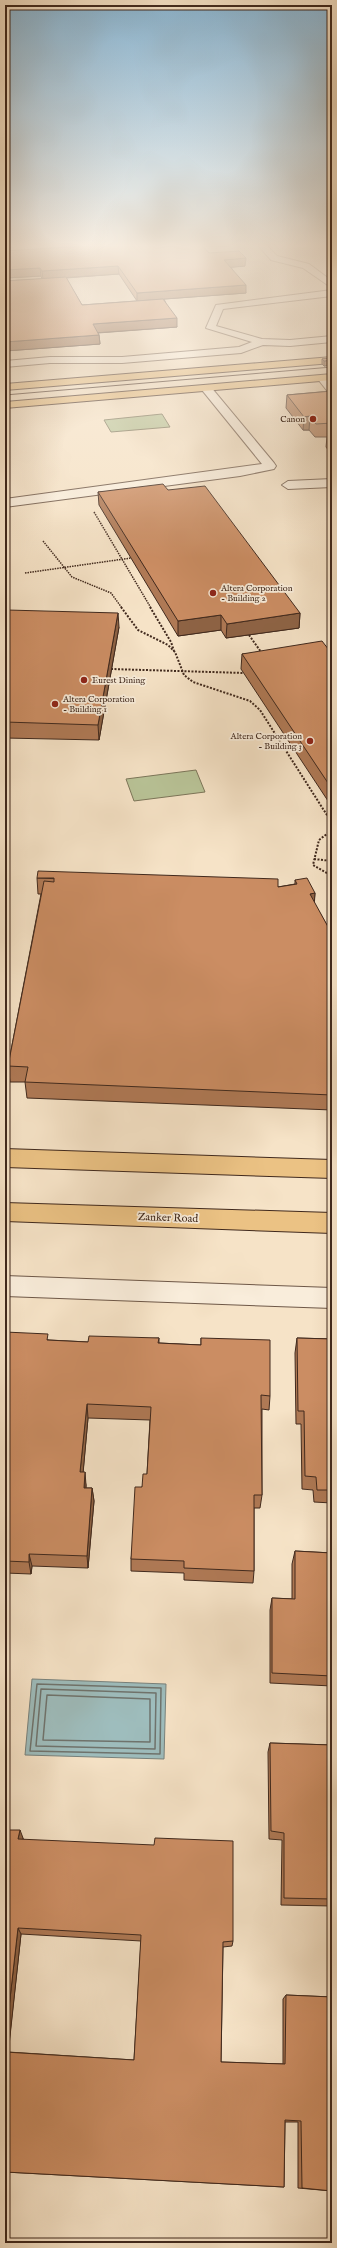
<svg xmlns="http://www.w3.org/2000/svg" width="337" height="2248" font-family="'IM FELL English',serif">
<rect width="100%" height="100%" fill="#f6e3c7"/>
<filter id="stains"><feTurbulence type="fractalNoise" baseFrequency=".005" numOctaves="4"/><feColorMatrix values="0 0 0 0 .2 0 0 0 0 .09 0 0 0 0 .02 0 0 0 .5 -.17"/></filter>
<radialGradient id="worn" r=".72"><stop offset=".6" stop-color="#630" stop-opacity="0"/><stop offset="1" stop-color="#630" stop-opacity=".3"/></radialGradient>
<path fill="#b9c498" stroke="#7c765a" d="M 162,414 L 170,427 L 111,432 L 104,420 Z
M 196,770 L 205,792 L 134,801 L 126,779 Z"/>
<path fill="#9ebdbd" stroke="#78827d" d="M 32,1679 L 166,1684 L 164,1759 L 25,1755 Z"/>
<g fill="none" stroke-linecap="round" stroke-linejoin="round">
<path stroke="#6f736d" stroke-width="1.5" d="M 37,1684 L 161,1688 L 160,1754 L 30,1751 Z
M 41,1689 L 156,1693 L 155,1749 L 36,1746 Z
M 47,1695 L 150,1699 L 150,1742 L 43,1740 Z"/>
<g stroke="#6e5848" stroke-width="2">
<path id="minor" d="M 58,243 L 233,243 L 229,246 L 76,247 L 5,252 L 5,246 Z
M 256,243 L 264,243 L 277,256 L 309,264 L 332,281 L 332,288 L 303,268 L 271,260 Z
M 332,290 L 332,296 L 223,309 L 216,326 L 262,339 L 290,340 L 332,336 L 332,342 L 290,346 L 263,345 L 241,353 L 122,363 L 50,363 L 5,367 L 5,361 L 50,357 L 122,357 L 239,347 L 252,342 L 206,328 L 216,305 Z
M 322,375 L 326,376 L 332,383 L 332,393 L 328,392 L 317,378 Z
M 206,385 L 210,386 L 274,463 L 276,466 L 274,469 L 240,476 L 5,507 L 5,499 L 262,464 L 202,390 L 201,388 Z
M 332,479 L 332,487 L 288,489 L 282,485 L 288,481 Z
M 5,1276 L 332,1288 L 332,1308 L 5,1296 Z"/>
</g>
<g stroke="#40291d" stroke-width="2">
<path id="major" d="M 332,357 L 332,363 L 5,390 L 5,384 Z
M 332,374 L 332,380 L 5,408 L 5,402 Z
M 5,1149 L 332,1160 L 332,1178 L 5,1167 Z
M 5,1203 L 332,1213 L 332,1233 L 5,1221 Z"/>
</g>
<path stroke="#40291d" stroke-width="1.5" stroke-dasharray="1.5 1" stroke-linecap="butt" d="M 94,512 L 151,608
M 43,541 L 72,577 L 111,593 L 122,608
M 25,573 L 131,558"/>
<path stroke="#40291d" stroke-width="2" stroke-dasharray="2 1.5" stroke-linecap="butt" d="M 121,607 L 138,630 L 168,645 L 175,652 L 184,675 L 193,682 L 250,701 L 260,710 L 332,823
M 150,607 L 171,642 L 174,651
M 249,635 L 261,652
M 314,859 L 332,861
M 330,875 L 313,865 L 319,840 L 332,830"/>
<path stroke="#40291d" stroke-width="2.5" stroke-dasharray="3 2" stroke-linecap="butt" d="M 328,874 L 332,876"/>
<use href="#minor" fill="#f9eddb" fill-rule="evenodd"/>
<use href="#major" fill="#ebc284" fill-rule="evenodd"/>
<path stroke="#40291d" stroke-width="1" d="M 5,395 L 332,367"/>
<path stroke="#40291d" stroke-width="2" stroke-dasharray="2 1.5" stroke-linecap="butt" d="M 111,669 L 244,673"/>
</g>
<path fill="#af7955" stroke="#40291d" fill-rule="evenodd" d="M 188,243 L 200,243 L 209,253 L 245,266 L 231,267 L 246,293 L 164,299 L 177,327 L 98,333 L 99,335 L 100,344 L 5,351 L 5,281 L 42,279 L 41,276 L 5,278 L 5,251 L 160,247 L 188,245 ZM 119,274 L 137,301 L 82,305 L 66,278 Z
M 332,358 L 332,365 L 324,366 L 322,364 L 322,359 Z
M 332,391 L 332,455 L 326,447 L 327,437 L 315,437 L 309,430 L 303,430 L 286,408 L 287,395 Z
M 168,490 L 300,613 L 299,628 L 226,638 L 221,630 L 178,636 L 99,505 L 98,492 Z
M 5,617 L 119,627 L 99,740 L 5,738 Z
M 329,650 L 332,650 L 332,807 L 241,669 L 242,654 Z
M 37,878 L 278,887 L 295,884 L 295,880 L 315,893 L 314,903 L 332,934 L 332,1110 L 27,1098 L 25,1082 L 10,1082 L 8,1066 L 41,894 L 38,894 Z
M 5,1332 L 49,1340 L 88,1342 L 159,1338 L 159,1343 L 201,1345 L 201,1338 L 270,1396 L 269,1410 L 262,1409 L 262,1495 L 260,1508 L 254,1508 L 254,1571 L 253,1583 L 184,1580 L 184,1573 L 131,1571 L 131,1559 L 142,1487 L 147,1474 L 150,1420 L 88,1418 L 83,1472 L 86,1485 L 86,1488 L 92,1488 L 94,1501 L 88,1568 L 32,1566 L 31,1574 L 5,1573 Z
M 297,1338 L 332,1339 L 332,1503 L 314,1502 L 313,1490 L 302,1489 L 301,1424 L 296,1424 L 295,1353 Z
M 295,1551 L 332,1553 L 332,1686 L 270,1683 L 270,1610 L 272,1598 L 292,1599 L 292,1564 Z
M 270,1743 L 332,1745 L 332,1906 L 281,1905 L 282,1840 L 269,1839 L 268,1752 Z
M 5,1830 L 23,1838 L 23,1839 L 233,1941 L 232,1946 L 223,1947 L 221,2062 L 283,2064 L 283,1999 L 286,1995 L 332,1997 L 332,2191 L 298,2188 L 298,2122 L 285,2122 L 284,2187 L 5,2172 ZM 21,1934 L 141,1941 L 134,2060 L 8,2052 Z"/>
<path fill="#8e6345" stroke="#40291d" d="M 246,258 L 245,266 L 224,268 L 224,260 Z
M 118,266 L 119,274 L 43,279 L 42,271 Z
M 40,268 L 41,276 L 5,278 L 5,270 Z
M 246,285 L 246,293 L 137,301 L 137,293 Z
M 177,318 L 177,327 L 94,333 L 93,324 Z
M 99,335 L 100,344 L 5,351 L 5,342 Z
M 332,360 L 332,365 L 324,366 L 324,361 Z
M 310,416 L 309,430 L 303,430 L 304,417 Z
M 118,613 L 119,627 L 99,740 L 98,725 Z
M 300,613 L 299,628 L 226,638 L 227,624 Z
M 221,615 L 221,630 L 178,636 L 178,621 Z
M 315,893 L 314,909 L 310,894 Z
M 87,1404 L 88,1418 L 82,1485 L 80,1472 Z
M 85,1472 L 86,1485 L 85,1501 L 84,1488 Z
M 92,1488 L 94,1501 L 88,1568 L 87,1556 Z
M 29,1554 L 32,1566 L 31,1574 L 29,1562 Z
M 20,1830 L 23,1838 L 22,1847 L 18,1839 Z
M 18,1928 L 21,1934 L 8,2055 L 5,2053 L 5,2043 Z"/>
<path fill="#cb8d63" stroke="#40291d" d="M 128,243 L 157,243 L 160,247 L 191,245 L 189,243 L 200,243 L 209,253 L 239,251 L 246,258 L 224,260 L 246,285 L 137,293 L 118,266 L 42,271 L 40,268 L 5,270 L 5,251 Z
M 66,277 L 82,305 L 163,299 L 177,318 L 93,324 L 99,335 L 5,342 L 5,281 Z
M 332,358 L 332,360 L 324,361 L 322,359 Z
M 332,391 L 332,423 L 316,424 L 310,416 L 304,417 L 287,395 Z
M 327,433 L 332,433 L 332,439 Z
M 163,484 L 168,490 L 205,486 L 300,613 L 227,624 L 221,615 L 178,621 L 98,492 Z
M 7,610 L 118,613 L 98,725 L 5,722 L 5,617 Z
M 322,641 L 329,650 L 332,650 L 332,789 L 242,654 Z
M 38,871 L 278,879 L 278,887 L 297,884 L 295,880 L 307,878 L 315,893 L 310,894 L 332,934 L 332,1095 L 25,1082 L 28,1067 L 8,1066 L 44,881 L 54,882 L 54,878 L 37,878 Z
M 5,1332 L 48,1334 L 47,1340 L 88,1342 L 89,1336 L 159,1338 L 158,1343 L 201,1345 L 201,1338 L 270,1340 L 270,1396 L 261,1395 L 262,1495 L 254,1495 L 254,1571 L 184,1568 L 184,1561 L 131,1559 L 135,1487 L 142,1487 L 143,1474 L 147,1474 L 151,1407 L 87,1404 L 80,1472 L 85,1472 L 84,1488 L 92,1488 L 87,1556 L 29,1554 L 29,1562 L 5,1561 Z
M 297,1338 L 332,1339 L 332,1490 L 317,1490 L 316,1477 L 305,1476 L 304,1411 L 298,1411 Z
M 295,1551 L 332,1553 L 332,1676 L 272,1673 L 272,1598 L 295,1599 Z
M 270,1743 L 332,1745 L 332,1899 L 284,1898 L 284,1833 L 271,1831 Z
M 5,1830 L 20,1830 L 18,1839 L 154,1845 L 155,1838 L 233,1841 L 233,1941 L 223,1942 L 221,2062 L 285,2064 L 286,1995 L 332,1997 L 332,2191 L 302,2188 L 301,2121 L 285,2120 L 284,2187 L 5,2172 L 5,2052 L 134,2060 L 141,1935 L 18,1928 L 5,2043 Z"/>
<linearGradient id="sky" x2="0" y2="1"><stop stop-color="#8ab8d7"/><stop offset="0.44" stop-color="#fbf2e6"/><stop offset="1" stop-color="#fbf2e6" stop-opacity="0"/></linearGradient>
<rect width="337" height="558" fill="url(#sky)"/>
<g fill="#8f2418" stroke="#f9eddb" stroke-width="1.5">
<circle cx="313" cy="419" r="4"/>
<circle cx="213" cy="593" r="4"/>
<circle cx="84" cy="680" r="4"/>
<circle cx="55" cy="704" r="4"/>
<circle cx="310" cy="741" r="4"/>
</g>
<g text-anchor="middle" stroke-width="3.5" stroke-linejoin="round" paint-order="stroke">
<g font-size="9" fill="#40291d" stroke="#f9eddb" text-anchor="start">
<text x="305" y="422" text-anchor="end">Canon</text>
<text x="221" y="591">Altera Corporation<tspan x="221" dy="10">- Building 2</tspan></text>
<text x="92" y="683">Eurest Dining</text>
<text x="63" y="702">Altera Corporation<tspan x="63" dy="10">- Building 1</tspan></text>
<text x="302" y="739" text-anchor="end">Altera Corporation<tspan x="302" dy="10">- Building 3</tspan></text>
</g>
<g font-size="11" fill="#40291d" stroke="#f9eddb">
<text transform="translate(168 1217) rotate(2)" y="4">Zanker Road</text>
</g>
</g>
<rect width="337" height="2248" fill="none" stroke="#f6e3c7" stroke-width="20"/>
<rect x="6" y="6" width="325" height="2236" fill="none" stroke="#40291d" stroke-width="2"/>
<rect x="10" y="10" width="317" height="2228" fill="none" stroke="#40291d"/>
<rect width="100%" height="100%" filter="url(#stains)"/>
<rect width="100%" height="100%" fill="url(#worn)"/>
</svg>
